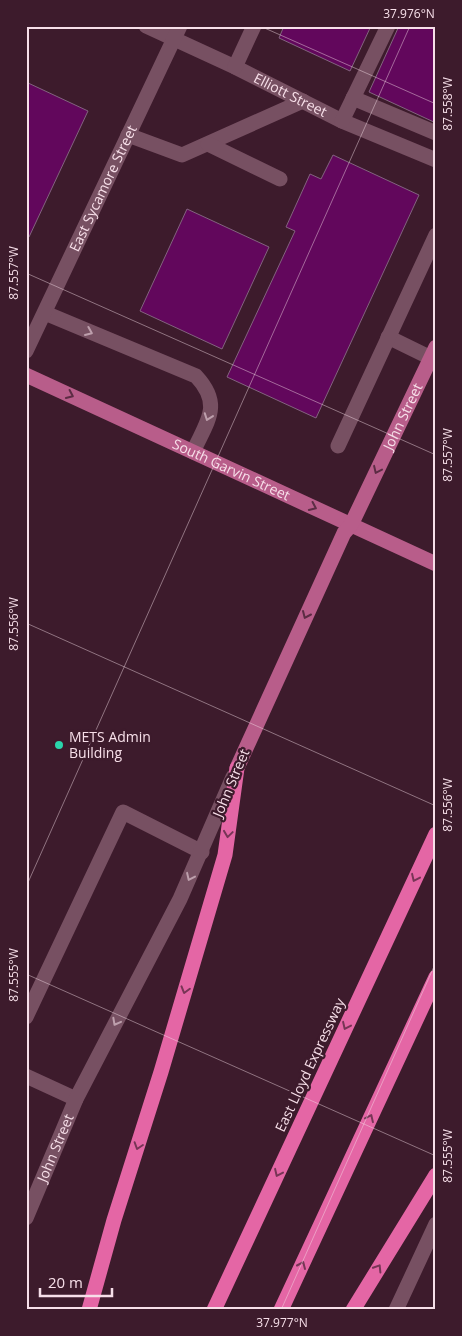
<svg xmlns="http://www.w3.org/2000/svg" width="462" height="1336" font-family="'Open Sans',sans-serif">
<rect width="100%" height="100%" fill="#3d1b2c"/>
<path fill="#62075c" stroke="#83637f" d="M 284,26 L 371,26 L 350,71 L 279,38 Z
M 399,26 L 436,26 L 436,123 L 369,92 Z
M 26,82 L 88,111 L 29,237 L 26,236 Z
M 333,155 L 419,195 L 316,418 L 227,377 L 295,231 L 286,227 L 310,174 L 321,179 Z
M 187,209 L 269,247 L 222,349 L 140,311 Z"/>
<g fill="none" stroke-linecap="round" stroke-linejoin="round">
<g stroke="#775062" stroke-width="15">
<path id="s1" d="M 146,26 L 235,67 L 342,121 L 436,160"/>
<path d="M 235,67 L 254,26"/>
<path d="M 353,98 L 436,133"/>
<path d="M 342,121 L 388,26"/>
<path d="M 128,135 L 182,155 L 303,101"/>
<path d="M 208,144 L 280,179"/>
<path d="M 45,313 L 196,376 C 223,405 207,421 193,452"/>
<path d="M 388,337 L 431,358"/>
<path id="s2" d="M 26,351 L 180,26"/>
<path d="M 338,446 L 436,235"/>
<path d="M 26,1017 L 123,812 L 202,852"/>
<path d="M 26,1076 L 76,1099"/>
<path id="s3" d="M 26,1218 L 76,1099 L 180,899 L 233,777"/>
<path d="M 396,1310 L 436,1224"/>
</g>
<g stroke="#b85d8a" stroke-width="15">
<path id="s4" d="M 26,375 L 436,564"/>
<path id="s5" d="M 237,768 L 344,533 L 351,525 L 436,347"/>
</g>
<path stroke="#e466a5" stroke-width="15" d="M 89,1310 L 114,1220 L 161,1072 L 225,855 L 237,768
M 214,1310 L 436,834
M 281,1310 L 436,977
M 353,1310 L 436,1175"/>
</g>
<defs><path id="oneway-chevron" d="M-2-3.5L2.5 0L-2 3.5" fill="none" stroke-width="1.6" stroke-linecap="round" stroke-linejoin="round" transform="scale(1.25)"/></defs>
<g stroke="#bd9fac">
<use href="#oneway-chevron" transform="translate(89 332) rotate(23)"/>
<use href="#oneway-chevron" transform="translate(208 417) rotate(110)"/>
<use href="#oneway-chevron" transform="translate(190 877) rotate(115)"/>
<use href="#oneway-chevron" transform="translate(116 1022) rotate(118)"/>
</g>
<g stroke="#5c2c44">
<use href="#oneway-chevron" transform="translate(70 395) rotate(25)"/>
<use href="#oneway-chevron" transform="translate(377 470) rotate(115)"/>
<use href="#oneway-chevron" transform="translate(313 507) rotate(25)"/>
<use href="#oneway-chevron" transform="translate(306 615) rotate(114)"/>
</g>
<g stroke="#773556">
<use href="#oneway-chevron" transform="translate(228 834) rotate(98)"/>
<use href="#oneway-chevron" transform="translate(415 878) rotate(115)"/>
<use href="#oneway-chevron" transform="translate(185 990) rotate(106)"/>
<use href="#oneway-chevron" transform="translate(346 1026) rotate(115)"/>
<use href="#oneway-chevron" transform="translate(370 1118) rotate(-65)"/>
<use href="#oneway-chevron" transform="translate(138 1146) rotate(108)"/>
<use href="#oneway-chevron" transform="translate(278 1173) rotate(115)"/>
<use href="#oneway-chevron" transform="translate(302 1265) rotate(-66)"/>
<use href="#oneway-chevron" transform="translate(378 1268) rotate(-58)"/>
</g>
<path fill="none" stroke="#f7dfe9" stroke-width="1" stroke-opacity="0.45" d="M 260,26 L 436,104M 26,273 L 436,455M 26,623 L 436,806M 26,887 L 410,26M 26,974 L 436,1156M 281,1310 L 436,962"/>
<circle fill="#2bd5ac" stroke="#3d1b2c" stroke-width="2" cx="59" cy="745" r="5"/>
<g text-anchor="middle" stroke-width="4.5" stroke-linejoin="round" paint-order="stroke">
<g font-size="14" fill="#f7dfe9" stroke="#3d1b2c">
<text dy="5" stroke="none"><textPath href="#s1" startOffset="160">Elliott Street</textPath></text>
<text dy="5" stroke="none"><textPath href="#s2" startOffset="180">East Sycamore Street</textPath></text>
<text dy="5" stroke="none"><textPath href="#s5" startOffset="389">John Street</textPath></text>
<text dy="5" stroke="none"><textPath href="#s4" startOffset="226">South Garvin Street</textPath></text>
<text transform="translate(231 783) rotate(-67)" y="5">John Street</text>
<text transform="translate(310 1065) rotate(-65)" y="5">East Lloyd Expressway</text>
<text dy="5" stroke="none"><textPath href="#s3" startOffset="76">John Street</textPath></text>
</g>
<g font-size="14" fill="#f7dfe9" stroke="#3d1b2c" text-anchor="start">
<text x="69" y="742">METS Admin<tspan x="69" dy="16">Building</tspan></text>
</g>
</g>
<rect width="462" height="1336" fill="none" stroke="#3d1b2c" stroke-width="55"/>
<path d="M40 1288v8h72v-8" fill="none" stroke="#f7dfe9" stroke-width="2.5"/>
<text x="48" y="1288" font-size="15" fill="#f7dfe9" stroke="#3d1b2c" stroke-width="4" paint-order="stroke">20 m</text>
<rect x="28" y="28" width="406" height="1280" fill="none" stroke="#f7dfe9" stroke-width="2"/>
<g font-size="12" text-anchor="middle" fill="#f7dfe9">
<text x="409" y="18">37.976°N</text>
<text transform="translate(448 104) rotate(-90)" y="4">87.558°W</text>
<text transform="translate(14 273) rotate(-90)" y="4">87.557°W</text>
<text transform="translate(448 455) rotate(-90)" y="4">87.557°W</text>
<text transform="translate(14 624) rotate(-90)" y="4">87.556°W</text>
<text transform="translate(448 805) rotate(-90)" y="4">87.556°W</text>
<text transform="translate(14 975) rotate(-90)" y="4">87.555°W</text>
<text transform="translate(448 1156) rotate(-90)" y="4">87.555°W</text>
<text x="282" y="1327">37.977°N</text>
</g>
</svg>
